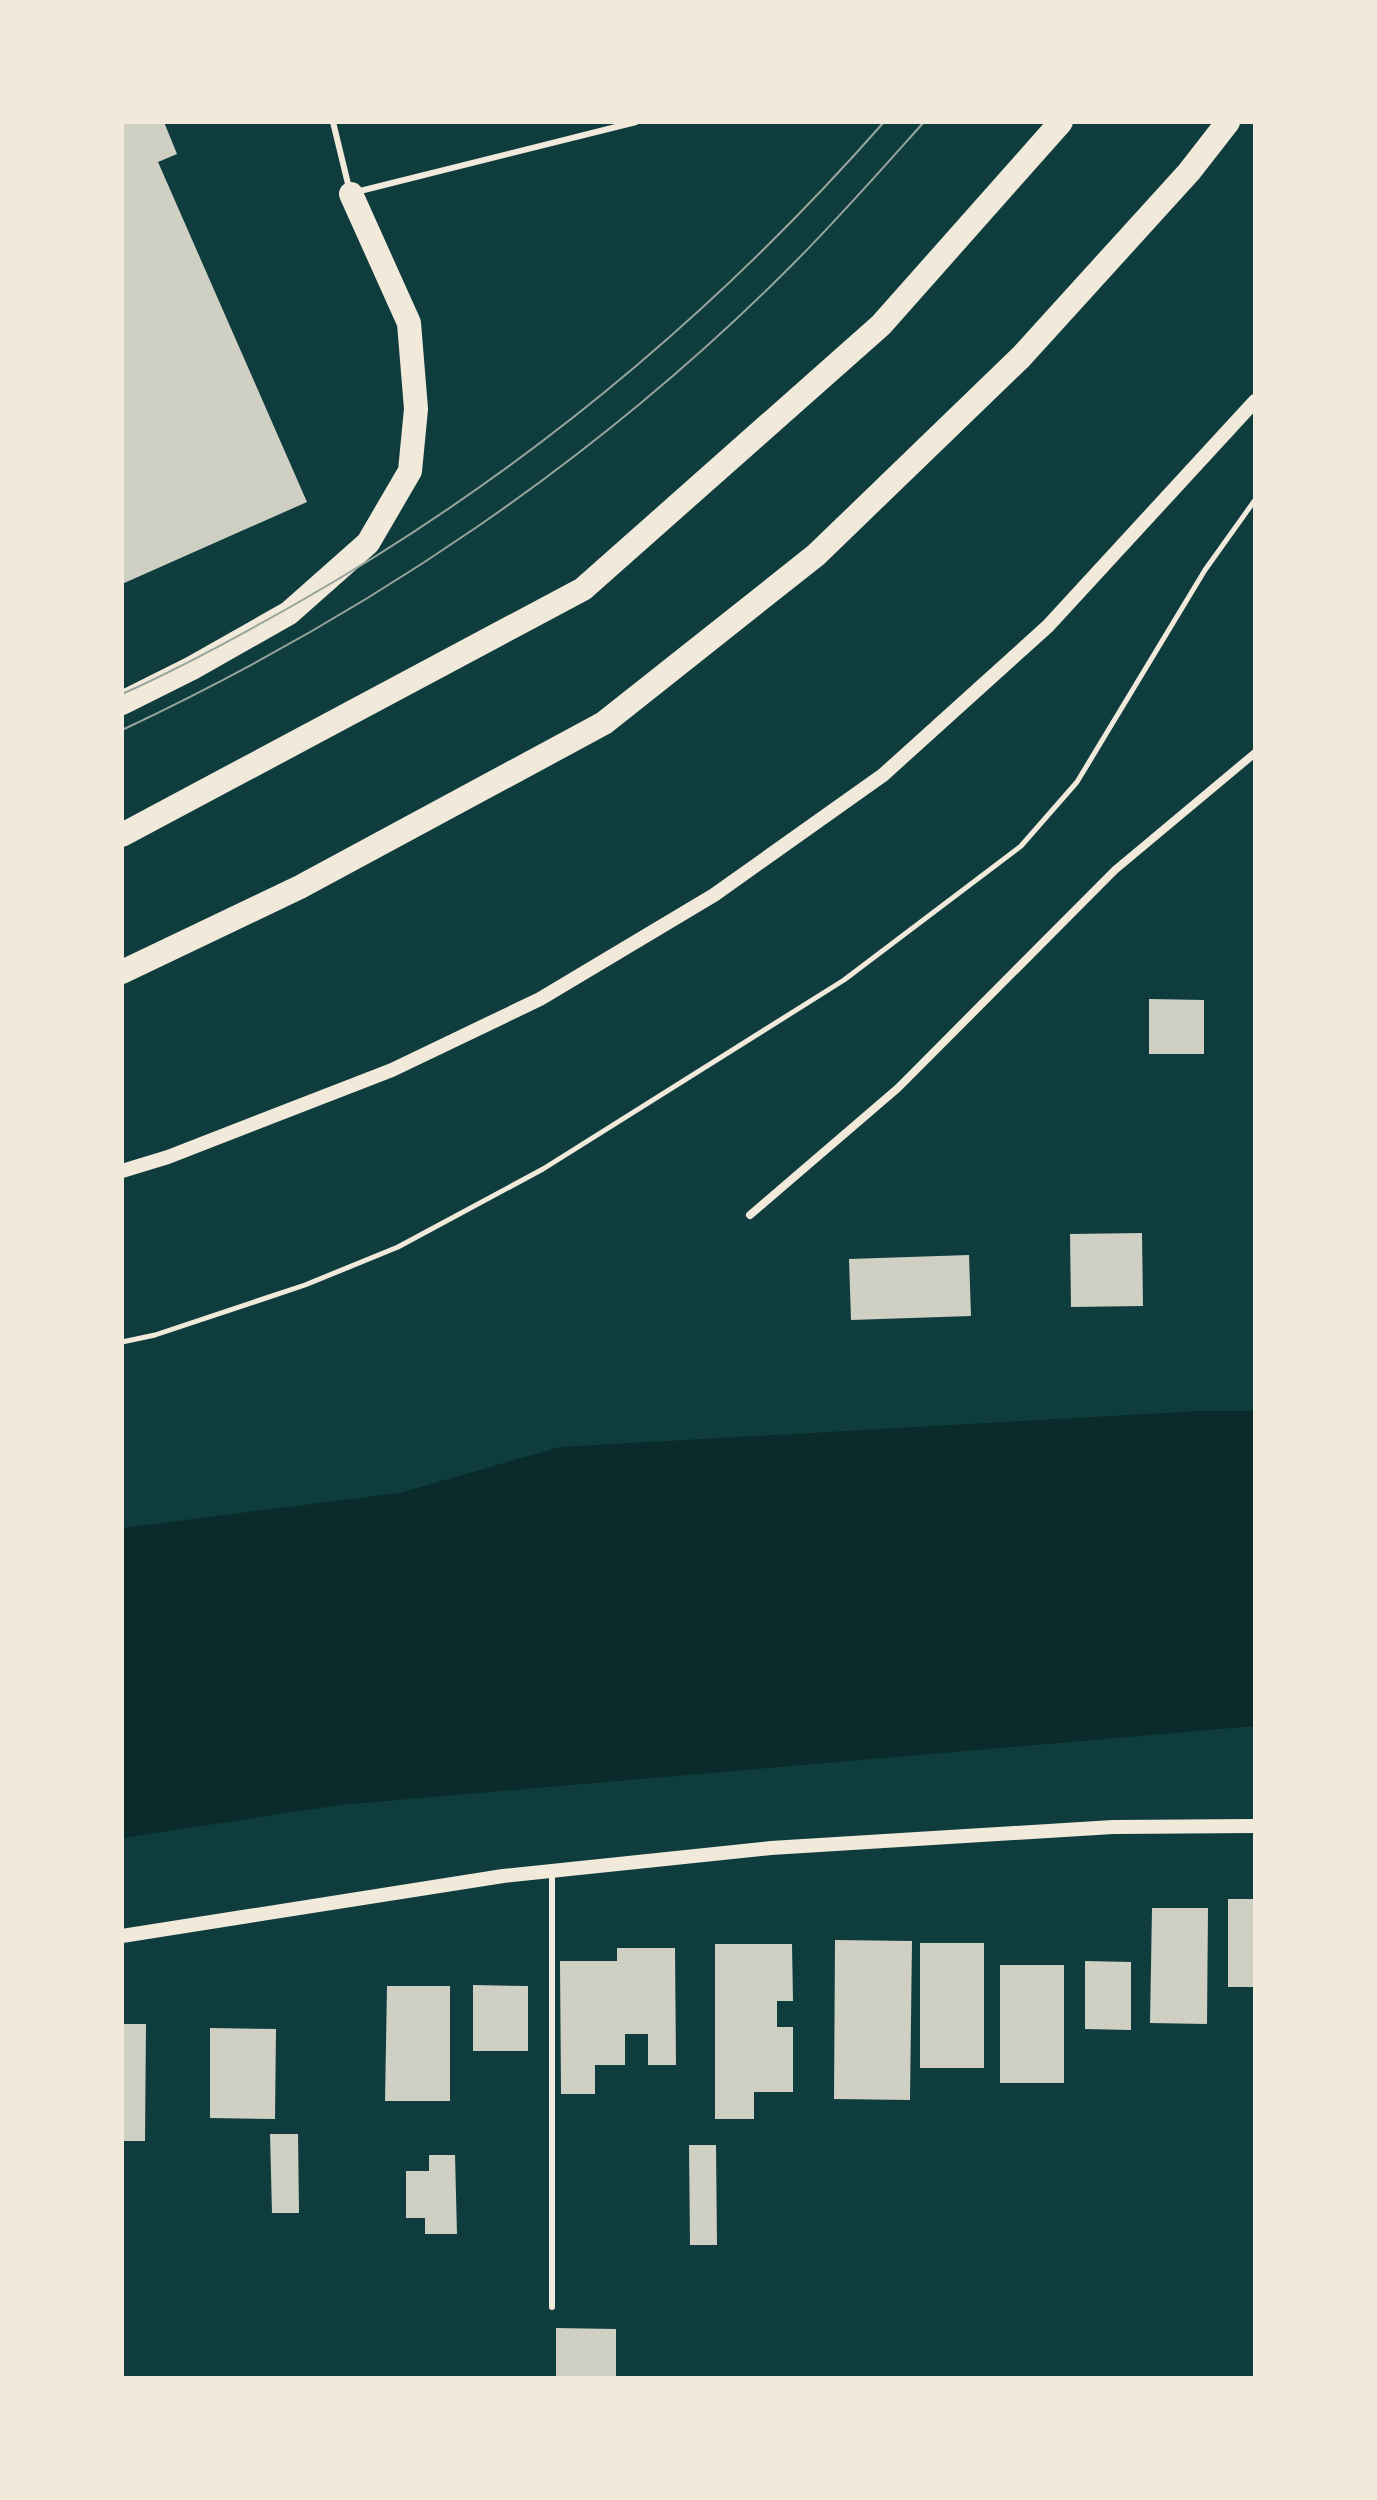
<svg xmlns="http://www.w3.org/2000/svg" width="1377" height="2500" font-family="'Archivo Narrow',sans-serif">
<rect width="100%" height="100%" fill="#0f3d3e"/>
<path fill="#0a2a2b" d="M 1200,1411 L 1255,1411 L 1255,1726 L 340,1805 L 122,1838 L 122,1528 L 399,1493 L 560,1447 Z"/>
<path fill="#cfcfc3" d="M 122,122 L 164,122 L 177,154 L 158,162 L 307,502 L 122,584 Z
M 1149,999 L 1204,1000 L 1204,1054 L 1149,1054 Z
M 1142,1233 L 1143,1306 L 1071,1307 L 1070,1234 Z
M 969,1255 L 971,1316 L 851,1320 L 849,1259 Z
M 1228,1899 L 1255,1899 L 1255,1987 L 1228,1987 Z
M 1152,1908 L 1208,1908 L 1207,2024 L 1150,2023 Z
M 835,1940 L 912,1941 L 910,2100 L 834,2099 Z
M 920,1943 L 984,1943 L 984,2068 L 920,2068 Z
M 715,1944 L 792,1944 L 793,2001 L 777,2001 L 777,2027 L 793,2027 L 793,2092 L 754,2092 L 754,2119 L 715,2119 Z
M 617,1948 L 675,1948 L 676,2065 L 648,2065 L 648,2034 L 625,2034 L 625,2065 L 595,2065 L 595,2094 L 561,2094 L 560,1961 L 617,1961 Z
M 1085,1961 L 1131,1962 L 1131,2030 L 1085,2029 Z
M 1000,1965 L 1064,1965 L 1064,2083 L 1000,2083 Z
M 473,1985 L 528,1986 L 528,2051 L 473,2051 Z
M 387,1986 L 450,1986 L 450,2101 L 385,2101 Z
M 122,2024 L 146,2024 L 145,2141 L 122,2141 Z
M 210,2028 L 276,2029 L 275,2119 L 210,2118 Z
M 270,2134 L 298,2134 L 299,2213 L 272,2213 Z
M 689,2145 L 716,2145 L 717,2245 L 690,2245 Z
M 429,2155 L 455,2155 L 457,2234 L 425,2234 L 425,2218 L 406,2218 L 406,2171 L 429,2171 Z
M 556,2328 L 616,2329 L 616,2378 L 556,2378 Z"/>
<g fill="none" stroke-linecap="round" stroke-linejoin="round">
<path stroke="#f1e9da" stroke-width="5" d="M 122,1342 L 155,1335 L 305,1285 L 398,1247 L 543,1169 L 844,980 L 1021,846 L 1077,782 L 1205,570 L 1255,500"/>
<path stroke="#f1e9da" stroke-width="6" d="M 333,122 L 349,188
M 356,192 L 636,122
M 552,1870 L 552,2307"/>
<path stroke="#f1e9da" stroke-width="8" d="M 750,1215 L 898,1088 L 1115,870 L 1255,753"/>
<path stroke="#f1e9da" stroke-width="14" d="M 122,1171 L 168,1157 L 392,1070 L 540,999 L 714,895 L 883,775 L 1048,626 L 1255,401
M 122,1936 L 503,1876 L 771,1848 L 1113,1827 L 1255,1826"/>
<path stroke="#f1e9da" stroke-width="24" d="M 122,703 L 192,668 L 289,613 L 368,543 L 410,471 L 416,409 L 409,323 L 351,194
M 122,835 L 583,589 L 881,325 L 1061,122
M 122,972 L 300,887 L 604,723 L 816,555 L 1021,357 L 1189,172 L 1228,122"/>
<path stroke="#97a49c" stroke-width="2" d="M 122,694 C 183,667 241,635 299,602 C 520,476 716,313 884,122
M 122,730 C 369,614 599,459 792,265 C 838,219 881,170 924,122"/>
</g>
<rect width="1377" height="2500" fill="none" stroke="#f1e9da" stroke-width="248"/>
</svg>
